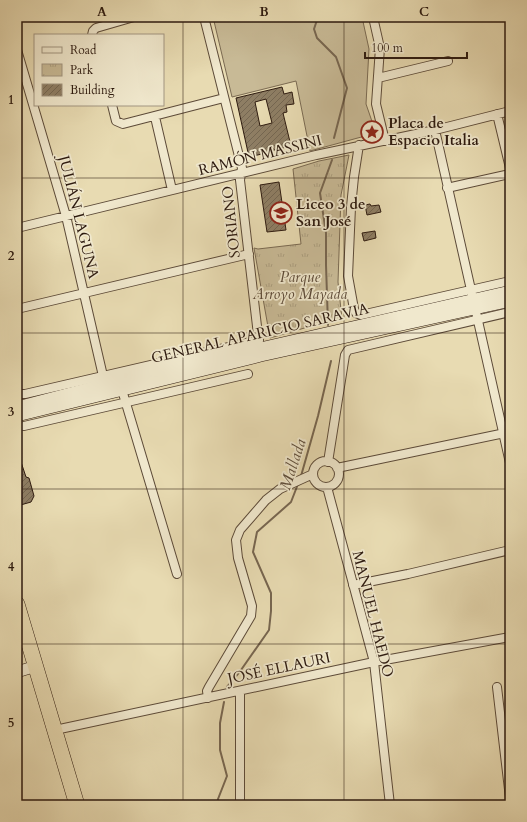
<svg xmlns="http://www.w3.org/2000/svg" width="527" height="822" font-family="Cardo,serif">
<defs>
<pattern id="park-tufts" width="24" height="20" patternUnits="userSpaceOnUse"><rect width="24" height="20" fill="#c8ba96"/><path d="M3 7l-1-3M5 7V3M7 7l1-3M15 17l-1-3M17 17v-4M19 17l1-3" fill="none" stroke="#ac9f80"/></pattern>
<pattern id="building-hatch" width="6" height="6" patternUnits="userSpaceOnUse"><rect width="6" height="6" fill="#8e7e64"/><path d="M-1 1l2-2M0 6l6-6M5 7l2-2" fill="none" stroke="#746651"/></pattern>
</defs>
<rect width="100%" height="100%" fill="#e8dbb2"/>
<filter id="stains"><feTurbulence type="fractalNoise" baseFrequency=".005" numOctaves="4"/><feColorMatrix values="0 0 0 0 .2 0 0 0 0 .09 0 0 0 0 .02 0 0 0 .5 -.17"/></filter>
<radialGradient id="worn" r=".72"><stop offset=".6" stop-color="#630" stop-opacity="0"/><stop offset="1" stop-color="#630" stop-opacity=".3"/></radialGradient>
<path fill="#c8ba96" stroke="#7a6a52" d="M 213,17 L 362,17 L 369,49 L 366,104 L 376,133 L 310,151 L 296,81 L 232,97 Z"/>
<path fill="url(#park-tufts)" stroke="#7a6a52" d="M 349,155 L 341,195 L 338,282 L 342,319 L 308,327 L 270,338 L 254,248 L 258,249 L 301,244 L 293,169 L 319,161 Z"/>
<g fill="none" stroke-linecap="round" stroke-linejoin="round">
<path stroke="#776650" stroke-width="2" d="M 318,17 L 314,29 L 317,38 L 336,57 L 347,88 L 334,138
M 328,325 L 326,265 L 326,233 L 320,193 L 332,160
M 301,476 L 318,416 L 331,361
M 227,687 L 241,670 L 269,630 L 271,611 L 271,593 L 253,552 L 257,532 L 291,502 L 298,484
M 217,805 L 218,799 L 227,776 L 220,750 L 220,723 L 224,702"/>
</g>
<path fill="url(#building-hatch)" stroke="#2d1a0f" fill-rule="evenodd" d="M 282,87 L 284,94 L 292,92 L 294,104 L 286,105 L 287,112 L 283,113 L 291,146 L 266,152 L 266,153 L 249,157 L 236,98 ZM 266,99 L 272,123 L 260,126 L 255,102 Z
M 279,182 L 286,230 L 267,232 L 260,185 Z
M 370,204 L 371,206 L 379,205 L 381,212 L 367,215 L 365,205 Z
M 375,231 L 376,238 L 364,241 L 362,233 Z
M 17,453 L 18,453 L 26,477 L 29,478 L 34,496 L 31,502 L 17,506 Z"/>
<g fill="none" stroke-linecap="round" stroke-linejoin="round">
<g stroke="#5c4a38" stroke-width="10">
<path id="street" d="M 204,17 L 242,168 L 240,180 L 260,352
M 373,17 L 380,48 L 376,104 L 385,141
M 92,35 L 93,31 L 96,28 L 134,17
M 17,50 L 66,216 L 106,389
M 378,78 L 448,61
M 112,105 L 116,121 L 123,124 L 224,98
M 497,114 L 510,168
M 155,117 L 172,190
M 435,130 L 510,463
M 359,145 L 354,177 L 351,207 L 348,276 L 354,309 L 356,313 L 361,315 L 510,281
M 447,188 L 510,174
M 17,228 L 316,155 L 435,130 L 510,111
M 17,309 L 249,254
M 122,390 L 177,574
M 17,394 L 25,394 L 259,340
M 24,426 L 248,374
M313 474a13 13 0 1 1 26 0a13 13 0 1 1-26 0Z
M 328,462 L 345,355 L 348,350 L 510,312
M 337,468 L 510,432
M 327,487 L 374,662 L 390,805
M 353,585 L 408,574 L 510,550
M 497,687 L 510,798
M 240,691 L 240,805
M 208,698 L 207,691 L 209,687 L 251,616 L 252,606 L 238,558 L 236,540 L 240,530 L 266,500 L 280,489 L 313,474
M 55,730 L 374,662 L 510,637"/>
</g>
<g stroke="#2d1a0f" stroke-width="12">
<path id="secondary" d="M 17,407 L 105,384 L 260,348 L 510,291
M 17,416 L 261,356 L 510,301
M 17,672 L 36,666"/>
</g>
<g stroke="#2d1a0f" stroke-width="16">
<path id="highway" d="M 17,604 L 77,805"/>
</g>
<use href="#street" stroke="#f0e8cd" stroke-width="8"/>
<use href="#secondary" stroke="#f0e8cd" stroke-width="11"/>
<use href="#highway" stroke="#e8dbb2" stroke-width="15"/>
</g>
<path fill="none" stroke="#2d1a0f" stroke-width="1" stroke-opacity="0.55" d="M 183,17 L 183,805M 344,17 L 344,805M 17,178 L 510,178M 17,333 L 510,333M 17,489 L 510,489M 17,644 L 510,644"/>
<defs>
<g id="sight-ring" transform="scale(1.15)"><circle r="9.5" fill="#f0e8cd" stroke="#8f2418" stroke-width="1.5"/><path d="M0-6L1.8-2.2L6-1.7L2.9 1.2L3.7 5.4L0 3.3L-3.7 5.4L-2.9 1.2L-6-1.7L-1.8-2.2Z" fill="#8f2418"/></g>
<g id="school-ring" transform="scale(1.15)"><circle r="9.5" fill="#f0e8cd" stroke="#8f2418" stroke-width="1.5"/><path d="M0-5L7-2L0 1L-7-2ZM-4 1L0 2.5L4 1V4Q0 6-4 4Z" fill="#8f2418"/></g>
</defs>
<g fill-rule="evenodd">
<use href="#sight-ring" x="372" y="132"/>
<use href="#school-ring" x="281" y="213"/>
</g>
<g text-anchor="middle" stroke-width="3.5" stroke-linejoin="round" paint-order="stroke">
<g font-size="15" font-weight="bold" fill="#2d1a0f" stroke="#f0e8cd" text-anchor="start">
<text x="388" y="128">Placa de<tspan x="388" dy="17">Espacio Italia</tspan></text>
<text x="296" y="209">Liceo 3 de<tspan x="296" dy="17">San José</tspan></text>
</g>
<g font-size="15" fill="#2d1a0f" stroke="#f0e8cd">
<text transform="translate(260 155) rotate(-14)" y="5">RAMÓN MASSINI</text>
<text transform="translate(79 217) rotate(76)" y="5">JULIÁN LAGUNA</text>
<text transform="translate(231 222) rotate(-96)" y="5">SORIANO</text>
<text transform="translate(260 333) rotate(-13)" y="5">GENERAL APARICIO SARAVIA</text>
<text transform="translate(373 614) rotate(76)" y="5">MANUEL HAEDO</text>
<text transform="translate(279 668) rotate(-12)" y="5">JOSÉ ELLAURI</text>
</g>
<g font-size="15" font-style="italic" fill="#5c4a38" stroke="#f0e8cd">
<text x="300" y="282">Parque<tspan x="300" dy="17">Arroyo Mayada</tspan></text>
</g>
<g font-size="16" font-style="italic" fill="#5e4d3a" stroke="#f0e8cd">
<text transform="translate(292 464) rotate(-72)" y="6">Mallada</text>
</g>
</g>
<rect width="527" height="822" fill="none" stroke="#e8dbb2" stroke-width="44"/>
<rect x="34" y="34" width="130" height="72" fill="#f0e8cd" stroke="#a29681"/>
<rect x="42" y="47" width="20" height="6" fill="#f0e8cd" stroke="#a29681"/>
<text x="70" y="54" font-size="12" fill="#2d1a0f">Road</text>
<rect x="42" y="64" width="20" height="12" fill="url(#park-tufts)" stroke="#a29681"/>
<text x="70" y="74" font-size="12" fill="#2d1a0f">Park</text>
<rect x="42" y="84" width="20" height="12" fill="url(#building-hatch)" stroke="#a29681"/>
<text x="70" y="94" font-size="12" fill="#2d1a0f">Building</text>
<path d="M365 52v6h102v-6" fill="none" stroke="#2d1a0f" stroke-width="2"/>
<text x="371" y="52" font-size="12" fill="#2d1a0f" stroke="#f0e8cd" stroke-width="3" paint-order="stroke">100 m</text>
<rect x="22" y="22" width="483" height="778" fill="none" stroke="#2d1a0f" stroke-width="1.5"/>
<g font-size="13" text-anchor="middle" font-weight="bold" fill="#2d1a0f">
<text x="102" y="16">A</text>
<text x="264" y="16">B</text>
<text x="424" y="16">C</text>
<text x="11" y="104">1</text>
<text x="11" y="260">2</text>
<text x="11" y="416">3</text>
<text x="11" y="571">4</text>
<text x="11" y="727">5</text>
</g>
<rect width="100%" height="100%" filter="url(#stains)"/>
<rect width="100%" height="100%" fill="url(#worn)"/>
</svg>
